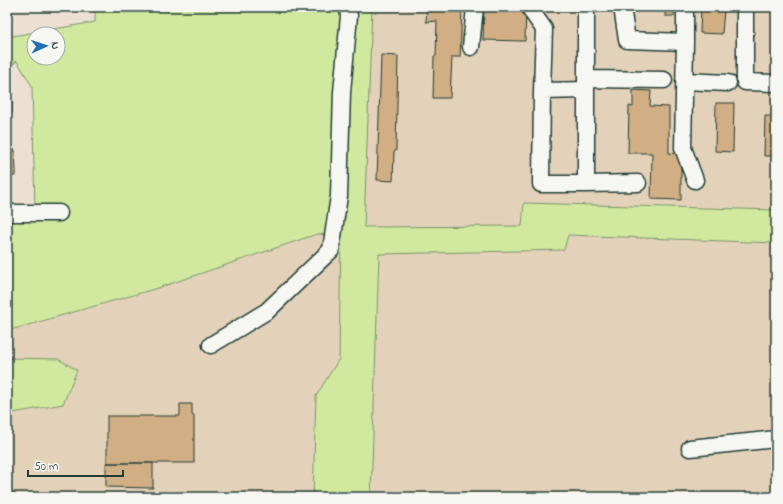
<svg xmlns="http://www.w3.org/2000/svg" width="783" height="504" font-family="'Indie Flower',sans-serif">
<rect width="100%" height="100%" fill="#ebe0d1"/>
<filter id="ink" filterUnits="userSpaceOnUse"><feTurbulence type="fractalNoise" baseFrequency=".025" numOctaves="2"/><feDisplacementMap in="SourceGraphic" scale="8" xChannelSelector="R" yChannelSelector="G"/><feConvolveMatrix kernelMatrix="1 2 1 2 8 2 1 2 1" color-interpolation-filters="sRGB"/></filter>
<g filter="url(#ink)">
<path fill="#e4d1ba" d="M 372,7 L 776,7 L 776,210 L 524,203 L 522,226 L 363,227 Z
M 317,234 L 341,236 L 339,359 L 316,396 L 313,497 L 7,497 L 7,414 L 63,404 L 58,359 L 7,358 L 7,331 L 158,288 Z
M 567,235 L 776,243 L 776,497 L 371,497 L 379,254 L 564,250 Z"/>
<path fill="#d0e99f" stroke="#78936a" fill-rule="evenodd" d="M 95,7 L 372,7 L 364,227 L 522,226 L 524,203 L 776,210 L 776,243 L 568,235 L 564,250 L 379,254 L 371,497 L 313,497 L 316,396 L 339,359 L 341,236 L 317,234 L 158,288 L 7,331 L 7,221 L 65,219 L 66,208 L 35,208 L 32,86 L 17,61 L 7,68 L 7,37 L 95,22 ZM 34,34 L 58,34 L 58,58 L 34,58 Z
M 7,358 L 58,359 L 77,370 L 63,404 L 7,414 Z"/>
<path fill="#d2ae84" stroke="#1f3d34" d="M 427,7 L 462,7 L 460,57 L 452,57 L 450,98 L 433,98 L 434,56 L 436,56 L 437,21 L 426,22 Z
M 484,7 L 526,7 L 525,41 L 483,40 Z
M 649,7 L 674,7 L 674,16 L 665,16 L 665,11 L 649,10 Z
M 701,7 L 733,7 L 733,10 L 724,10 L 722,34 L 700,33 Z
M 381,55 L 398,56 L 396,151 L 394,152 L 393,181 L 377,180 Z
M 633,90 L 651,91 L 650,106 L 669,107 L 669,153 L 681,154 L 681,200 L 651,199 L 652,153 L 628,153 L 629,106 L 633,107 Z
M 12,101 L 12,113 L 7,113 L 7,102 Z
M 716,103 L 734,103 L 733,152 L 715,151 Z
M 765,116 L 776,116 L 776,156 L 764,156 Z
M 15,150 L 16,172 L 15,172 L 15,176 L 7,176 L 7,151 Z
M 180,404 L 192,404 L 192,415 L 194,415 L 194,463 L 107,463 L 107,416 L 180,416 Z
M 106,463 L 153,463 L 153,488 L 106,487 Z"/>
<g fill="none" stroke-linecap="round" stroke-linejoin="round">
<g stroke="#1f3d34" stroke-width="19">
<path id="minor" d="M 532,7 L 532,12 L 544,29 L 542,91
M 586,7 L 586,184 L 638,183
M 622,7 L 627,40 L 685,42 L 685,7
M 745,7 L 745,82 L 776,83
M 685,42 L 683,148 L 695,180
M 471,47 L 475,7
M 586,79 L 664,80
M 684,81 L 728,83
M 586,90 L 542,91 L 541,184 L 586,184
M 7,213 L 59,213
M 211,345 L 267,311 L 331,250 L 339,196 L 342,92 L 349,16 L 348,7
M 690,448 L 776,439"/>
</g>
<use href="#minor" stroke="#f6f6f2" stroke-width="16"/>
</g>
</g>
<rect width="783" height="504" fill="none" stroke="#f6f6f2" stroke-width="24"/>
<rect x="12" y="12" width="759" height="480" fill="none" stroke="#1f3d34" stroke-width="1.5" filter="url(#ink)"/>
<g transform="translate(46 46) rotate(87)"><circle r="19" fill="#f6f6f2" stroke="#a0aca6"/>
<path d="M0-3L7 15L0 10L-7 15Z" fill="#1f6fb2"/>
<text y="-6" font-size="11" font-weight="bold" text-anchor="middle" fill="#1f3d34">N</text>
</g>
<path d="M28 470v6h95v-6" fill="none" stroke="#1f3d34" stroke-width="2"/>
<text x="34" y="470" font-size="12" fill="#1f3d34" stroke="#f6f6f2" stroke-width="3" paint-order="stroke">50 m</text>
</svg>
